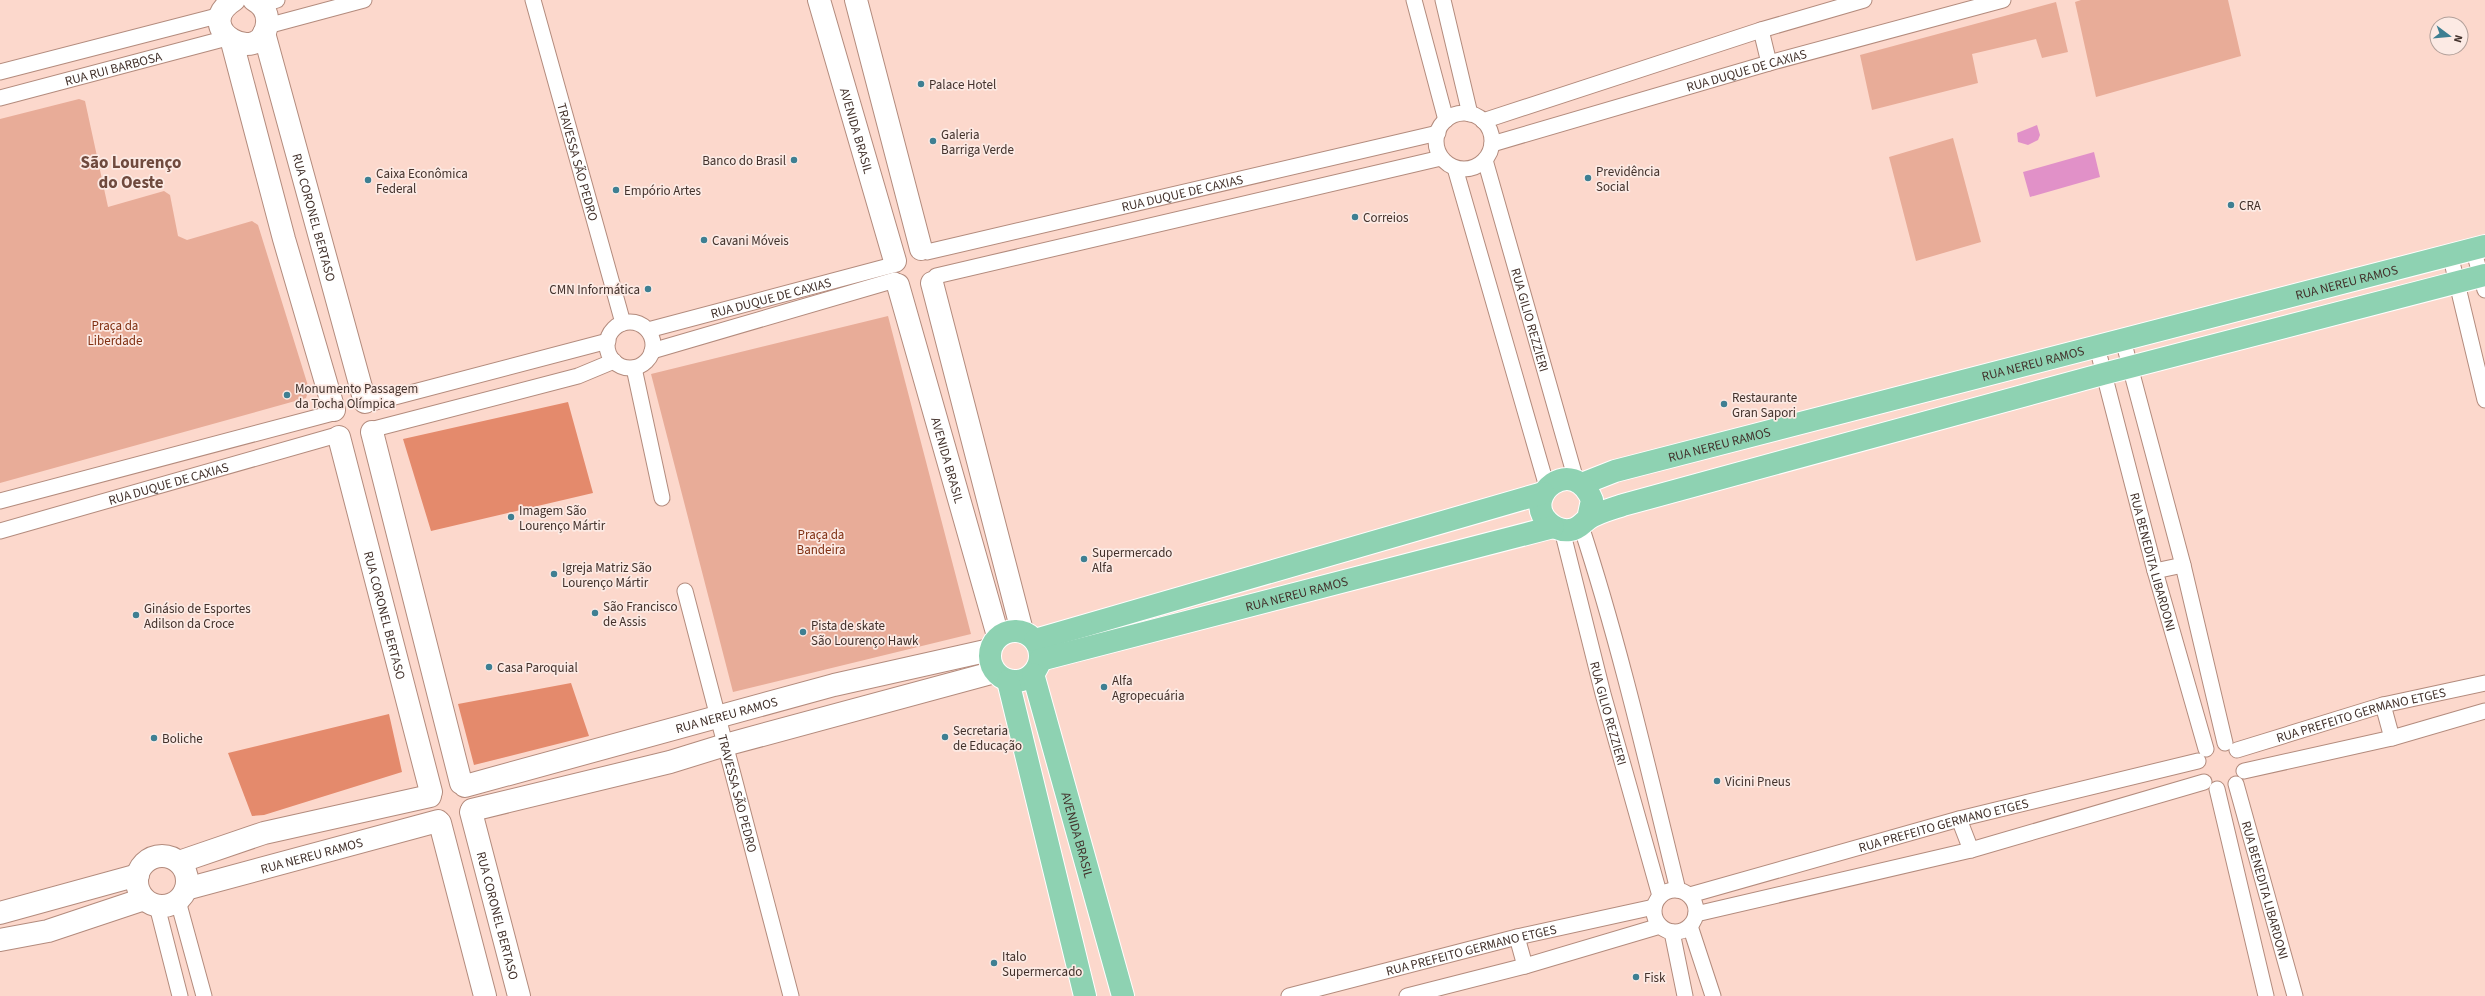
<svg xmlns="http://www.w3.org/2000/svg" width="2485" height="996" font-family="'Source Sans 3',sans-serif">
<rect width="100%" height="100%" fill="#fcd8cc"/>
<path fill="#e8ac98" d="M 2081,0 L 2228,0 L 2241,56 L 2096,97 L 2075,2 Z
M 2056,2 L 2068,52 L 2042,58 L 2036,39 L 1972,54 L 1978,83 L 1872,110 L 1860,55 Z
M 79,99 L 85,101 L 108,207 L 164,191 L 170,195 L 178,236 L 187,240 L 252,221 L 258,225 L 309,389 L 306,398 L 0,483 L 0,119 Z
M 1953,138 L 1981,242 L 1916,261 L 1889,157 Z
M 888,316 L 971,634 L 733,692 L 651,374 Z"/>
<path fill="#e48a6c" d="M 568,402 L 593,493 L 431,531 L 403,439 Z
M 571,683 L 589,736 L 474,765 L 458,704 Z
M 389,714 L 402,772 L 264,815 L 252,816 L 228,753 Z"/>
<path fill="#e191c8" d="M 2037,125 L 2040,135 L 2038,140 L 2028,145 L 2018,142 L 2017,133 Z
M 2094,152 L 2100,177 L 2030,197 L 2023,172 Z"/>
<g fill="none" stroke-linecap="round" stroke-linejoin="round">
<g stroke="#b38b7d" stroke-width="17">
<g id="street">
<path id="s1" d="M 533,0 L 623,323"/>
<path d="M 1414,0 L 1446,120"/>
<path d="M 1443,0 L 1470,114"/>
<path d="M 261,5 L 277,0"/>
<path d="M 267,26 L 364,0"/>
<path d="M 1761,30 L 1769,63"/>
<path d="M 0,72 L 221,15"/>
<path id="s2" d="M 0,98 L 227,38"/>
<circle cx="1464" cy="141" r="28"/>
<path d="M 1483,121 L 1761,30 L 1864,0"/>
<path id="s3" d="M 1492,144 L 1769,63 L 2003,0"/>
<path id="s4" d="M 1485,160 L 1576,480"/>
<path d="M 1455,168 L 1547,487"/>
<path d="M 2473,249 L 2485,290"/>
<path id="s5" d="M 927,252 L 1438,133"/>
<path d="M 2450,254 L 2485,400"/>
<path d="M 936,276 L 1441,158"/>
<circle cx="630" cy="345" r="23"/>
<path id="s6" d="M 648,330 L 893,265"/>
<path d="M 2123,340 L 2183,565 L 2225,743"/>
<path id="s7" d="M 2097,347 L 2155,571 L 2206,749"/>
<path d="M 652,351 L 895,280"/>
<path d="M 634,368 L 662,498"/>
<path d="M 368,404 L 608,341"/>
<path d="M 374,429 L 578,376 L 614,361"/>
<path d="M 0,501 L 333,413"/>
<path d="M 1581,526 C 1620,645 1648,768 1678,890"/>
<path id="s8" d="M 1562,530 L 1603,694 L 1660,896"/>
<path id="s9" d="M 0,531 L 337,435"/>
<path d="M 2155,571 L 2183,565"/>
<path id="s10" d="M 685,591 L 791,996"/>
<path d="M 2383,705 L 2392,738"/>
<path id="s11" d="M 2237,750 L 2383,705 L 2485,683"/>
<path d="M 2244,771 L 2392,738 L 2485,711"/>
<path id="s12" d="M 2236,784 L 2295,996"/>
<path d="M 2217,789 L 2266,996"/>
<path d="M 1959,819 L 1971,850"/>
<circle cx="1675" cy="911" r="21"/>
<path id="s13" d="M 1690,895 L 1959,819 L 2198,761"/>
<path d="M 178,901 L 204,996"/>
<path d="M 157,906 L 180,996"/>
<path d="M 1696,914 L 1971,850 L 2204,782"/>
<path d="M 1690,926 L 1713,996"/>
<path d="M 1672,932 L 1685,996"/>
<path d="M 1517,937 L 1525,966"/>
<path id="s14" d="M 1289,996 L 1517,937 L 1654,907"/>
<path d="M 1407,996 L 1525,966 L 1660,926"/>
</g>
</g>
<g stroke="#b38b7d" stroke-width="24">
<g id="secondary">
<path d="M 234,0 C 189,29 263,69 267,23 C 268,13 263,5 254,0"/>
<path id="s15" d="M 819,0 L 895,261"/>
<path d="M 856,0 L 921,249"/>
<path id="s16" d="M 264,33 L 365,402"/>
<path d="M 232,42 L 284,239 L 334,410"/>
<path d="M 932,283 L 1022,631"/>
<path id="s17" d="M 898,285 L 998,636"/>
<path d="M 372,432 L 461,783"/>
<path id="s18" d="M 339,437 L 431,792"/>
<path id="s19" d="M 465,786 L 834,685 L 990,650"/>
<path d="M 472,810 L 670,762 L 725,745 L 995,672"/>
<path id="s20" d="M 471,812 L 519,996"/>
<path d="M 440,823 L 485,996"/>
<circle cx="162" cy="881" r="25"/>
<path d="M 179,862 L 264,833 L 430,796"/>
<path id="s21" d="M 186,889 L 438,821"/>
<path d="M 0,913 L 138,875"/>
<path d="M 0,940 L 48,931 L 144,899"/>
</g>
</g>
<g stroke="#fff" stroke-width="24">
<g id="primary">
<path id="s22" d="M 1582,484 L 1615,471 L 2485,246"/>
<path d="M 1588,519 L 1592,500 C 1573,453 1521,496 1548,522 C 1554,528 1562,531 1570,530 C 1579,529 1582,523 1588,519 C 1598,512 1612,509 1623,505 L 2103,374 L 2485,275"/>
<circle cx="1015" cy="656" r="25"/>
<path d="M 1035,640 L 1543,493"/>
<path id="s23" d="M 1040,660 L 1553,527"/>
<path id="s24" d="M 1033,674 L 1123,996"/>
<path d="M 1008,681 L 1085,996"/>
</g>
</g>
<use href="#street" stroke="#fff" stroke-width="15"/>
<use href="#secondary" stroke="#fff" stroke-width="22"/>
<use href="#primary" stroke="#8ed2b2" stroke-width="22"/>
</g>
<g fill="#3e7f92" stroke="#fceae4" stroke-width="1.5">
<circle cx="921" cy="84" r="4"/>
<circle cx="933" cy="141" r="4"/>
<circle cx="794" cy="160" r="4"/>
<circle cx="1588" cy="178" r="4"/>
<circle cx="368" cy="180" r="4"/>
<circle cx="616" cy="190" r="4"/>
<circle cx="2231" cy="205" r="4"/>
<circle cx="1355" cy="217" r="4"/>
<circle cx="704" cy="240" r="4"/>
<circle cx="648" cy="289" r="4"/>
<circle cx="287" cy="395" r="4"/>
<circle cx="1724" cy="404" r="4"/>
<circle cx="511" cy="517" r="4"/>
<circle cx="1084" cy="559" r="4"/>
<circle cx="554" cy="574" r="4"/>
<circle cx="595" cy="613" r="4"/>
<circle cx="136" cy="615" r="4"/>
<circle cx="803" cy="632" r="4"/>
<circle cx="489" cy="667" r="4"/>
<circle cx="1104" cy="687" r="4"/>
<circle cx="945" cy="737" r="4"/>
<circle cx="154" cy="738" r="4"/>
<circle cx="1717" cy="781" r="4"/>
<circle cx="994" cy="963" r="4"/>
<circle cx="1636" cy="977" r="4"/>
</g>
<g text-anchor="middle" stroke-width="3.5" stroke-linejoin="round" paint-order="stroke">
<g font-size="13" fill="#42312b" stroke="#fceae4">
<text dy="5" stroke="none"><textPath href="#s2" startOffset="117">RUA RUI BARBOSA</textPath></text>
<text dy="5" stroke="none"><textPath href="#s3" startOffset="265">RUA DUQUE DE CAXIAS</textPath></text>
<text dy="5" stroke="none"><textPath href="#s15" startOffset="136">AVENIDA BRASIL</textPath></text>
<text dy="5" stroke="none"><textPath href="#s1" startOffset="168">TRAVESSA SÃO PEDRO</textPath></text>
<text dy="5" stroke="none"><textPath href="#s5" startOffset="262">RUA DUQUE DE CAXIAS</textPath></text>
<text dy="5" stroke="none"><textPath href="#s16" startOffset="191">RUA CORONEL BERTASO</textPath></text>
<text dy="5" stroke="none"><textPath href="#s22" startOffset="791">RUA NEREU RAMOS</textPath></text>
<text dy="5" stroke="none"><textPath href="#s6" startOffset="127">RUA DUQUE DE CAXIAS</textPath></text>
<text dy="5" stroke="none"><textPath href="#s4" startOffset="166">RUA GILIO REZZIERI</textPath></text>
<text dy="5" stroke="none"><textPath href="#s22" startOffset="467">RUA NEREU RAMOS</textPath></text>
<text dy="5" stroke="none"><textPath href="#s22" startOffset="143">RUA NEREU RAMOS</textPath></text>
<text dy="5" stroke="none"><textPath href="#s17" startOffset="182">AVENIDA BRASIL</textPath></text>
<text dy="5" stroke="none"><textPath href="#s9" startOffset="175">RUA DUQUE DE CAXIAS</textPath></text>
<text dy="5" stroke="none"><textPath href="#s7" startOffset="222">RUA BENEDITA LIBARDONI</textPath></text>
<text dy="5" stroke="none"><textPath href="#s23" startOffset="265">RUA NEREU RAMOS</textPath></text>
<text dy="5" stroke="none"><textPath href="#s18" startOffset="184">RUA CORONEL BERTASO</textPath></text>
<text dy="5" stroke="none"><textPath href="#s19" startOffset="271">RUA NEREU RAMOS</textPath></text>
<text dy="5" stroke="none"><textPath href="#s8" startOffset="189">RUA GILIO REZZIERI</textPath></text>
<text dy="5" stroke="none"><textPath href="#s11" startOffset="129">RUA PREFEITO GERMANO ETGES</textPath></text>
<text dy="5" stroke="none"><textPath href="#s10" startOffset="209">TRAVESSA SÃO PEDRO</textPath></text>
<text dy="5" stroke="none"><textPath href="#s13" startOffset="263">RUA PREFEITO GERMANO ETGES</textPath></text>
<text dy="5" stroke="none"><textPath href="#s24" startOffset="167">AVENIDA BRASIL</textPath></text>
<text dy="5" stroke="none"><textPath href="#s21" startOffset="130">RUA NEREU RAMOS</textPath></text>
<text dy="5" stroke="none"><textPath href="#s12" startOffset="110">RUA BENEDITA LIBARDONI</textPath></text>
<text dy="5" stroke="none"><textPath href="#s20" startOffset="107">RUA CORONEL BERTASO</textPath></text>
<text dy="5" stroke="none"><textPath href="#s14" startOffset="188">RUA PREFEITO GERMANO ETGES</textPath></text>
</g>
<g font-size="13" fill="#42312b" stroke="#fceae4" text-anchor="start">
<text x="929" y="89">Palace Hotel</text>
<text x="941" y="139">Galeria<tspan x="941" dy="15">Barriga Verde</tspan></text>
<text x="786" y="165" text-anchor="end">Banco do Brasil</text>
<text x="1596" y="176">Previdência<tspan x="1596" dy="15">Social</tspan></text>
<text x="376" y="178">Caixa Econômica<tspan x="376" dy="15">Federal</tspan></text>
<text x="624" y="195">Empório Artes</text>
<text x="2239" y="210">CRA</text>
<text x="1363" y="222">Correios</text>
<text x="712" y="245">Cavani Móveis</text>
<text x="640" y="294" text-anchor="end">CMN Informática</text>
<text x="295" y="393">Monumento Passagem<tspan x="295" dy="15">da Tocha Olímpica</tspan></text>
<text x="1732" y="402">Restaurante<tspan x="1732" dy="15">Gran Sapori</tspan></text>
<text x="519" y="515">Imagem São<tspan x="519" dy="15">Lourenço Mártir</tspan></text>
<text x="1092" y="557">Supermercado<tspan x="1092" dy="15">Alfa</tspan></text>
<text x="562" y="572">Igreja Matriz São<tspan x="562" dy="15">Lourenço Mártir</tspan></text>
<text x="603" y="611">São Francisco<tspan x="603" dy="15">de Assis</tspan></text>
<text x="144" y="613">Ginásio de Esportes<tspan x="144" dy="15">Adilson da Croce</tspan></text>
<text x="811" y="630">Pista de skate<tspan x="811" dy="15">São Lourenço Hawk</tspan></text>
<text x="497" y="672">Casa Paroquial</text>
<text x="1112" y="685">Alfa<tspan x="1112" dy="15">Agropecuária</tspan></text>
<text x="953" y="735">Secretaria<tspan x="953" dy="15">de Educação</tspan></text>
<text x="162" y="743">Boliche</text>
<text x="1725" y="786">Vicini Pneus</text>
<text x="1002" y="961">Italo<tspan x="1002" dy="15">Supermercado</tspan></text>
<text x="1644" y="982">Fisk</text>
</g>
<g font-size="13" fill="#803012" stroke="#fceae4">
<text x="115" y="330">Praça da<tspan x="115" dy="15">Liberdade</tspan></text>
<text x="821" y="539">Praça da<tspan x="821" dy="15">Bandeira</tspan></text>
</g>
<g font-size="17" font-weight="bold" fill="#6f4a3e" stroke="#fceae4">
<text x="131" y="168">São Lourenço<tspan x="131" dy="20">do Oeste</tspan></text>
</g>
</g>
<g transform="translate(2449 36) rotate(106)"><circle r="19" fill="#fceae4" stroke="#b2a09a"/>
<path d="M0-3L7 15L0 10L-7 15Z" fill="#3e7f92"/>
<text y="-6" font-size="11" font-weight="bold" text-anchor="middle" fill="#42312b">N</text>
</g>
</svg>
